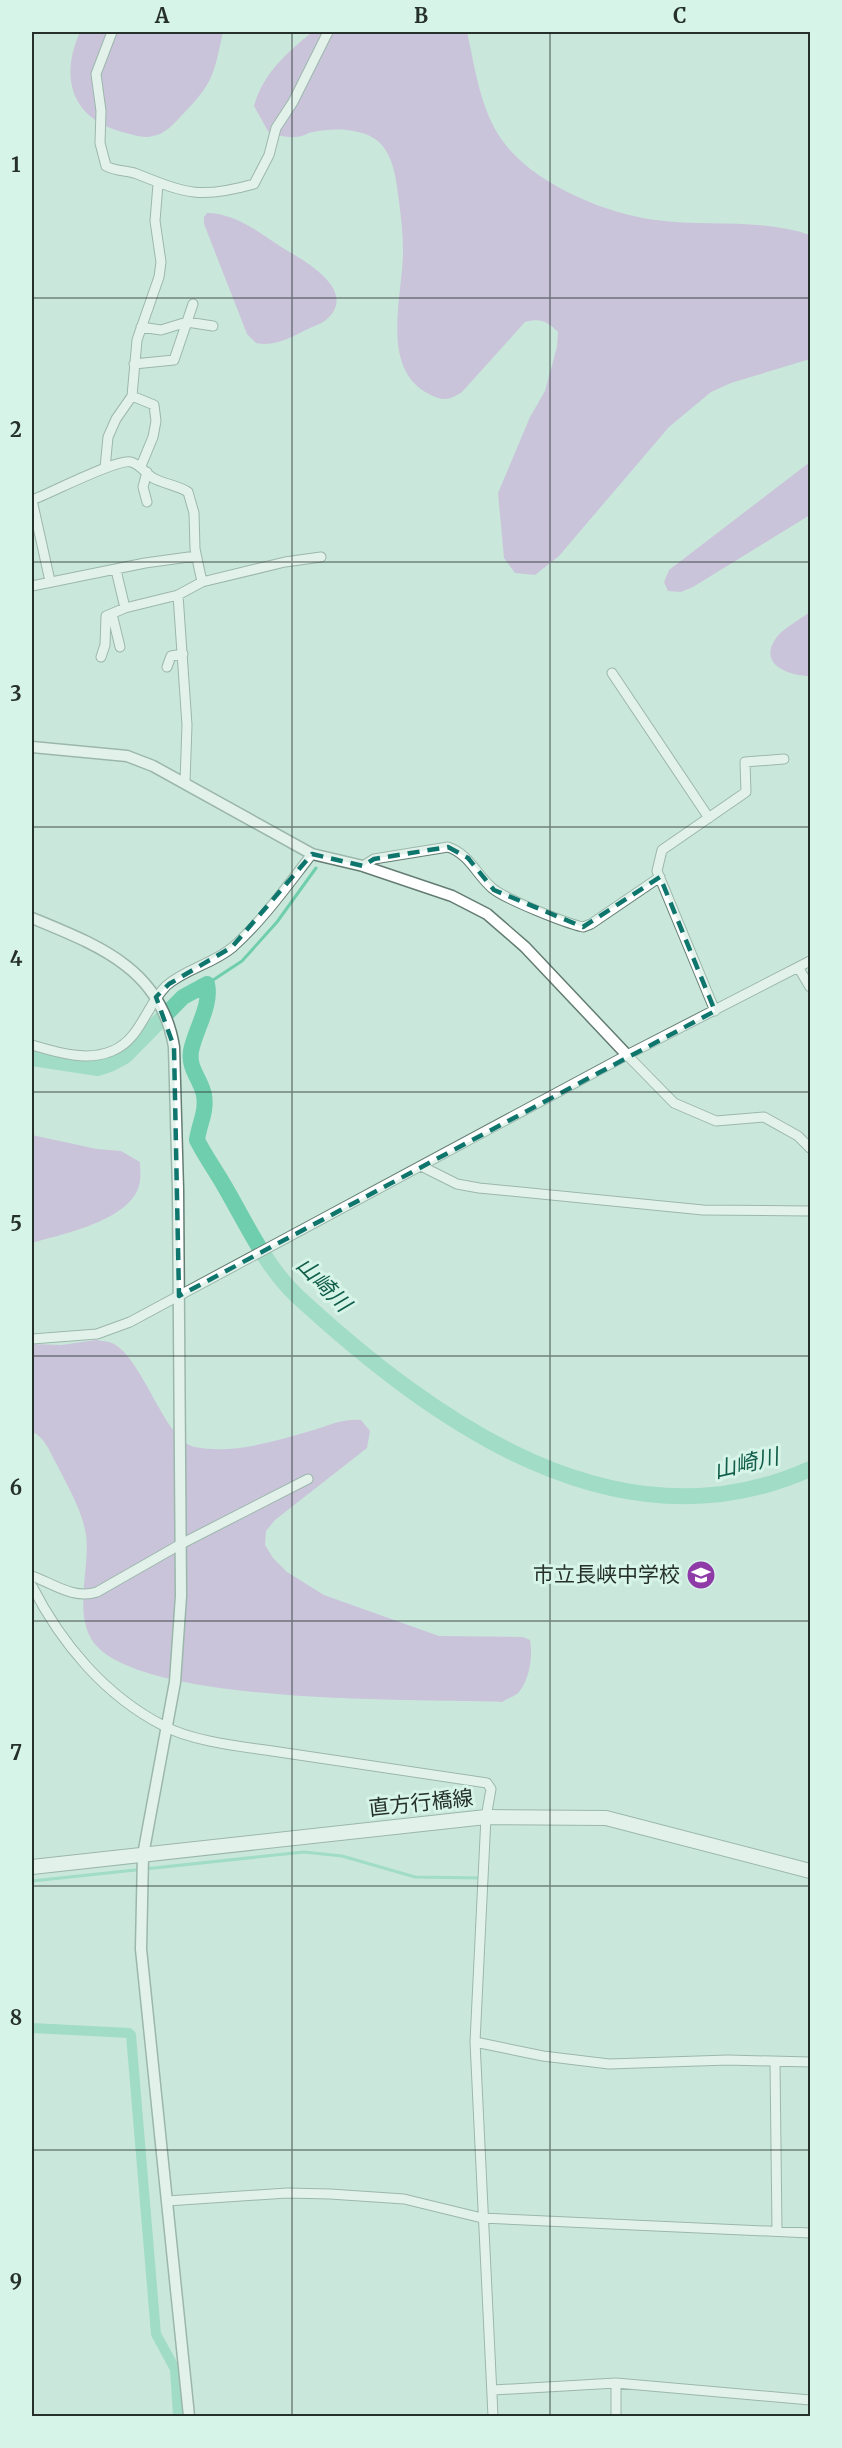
<svg xmlns="http://www.w3.org/2000/svg" width="842" height="2448" font-family="Merriweather,'Noto Sans JP',serif">
<rect width="100%" height="100%" fill="#cae7db"/>
<path fill="#c99ad9" d="M 80,32 L 223,32 C 214,74 213,84 182,115 C 174,124 165,134 153,136 C 142,139 132,134 122,132 C 70,118 60,76 80,32 Z
M 312,32 L 467,32 C 475,67 480,109 502,140 C 532,183 605,214 656,220 C 708,227 760,218 810,235 L 810,359 L 731,383 L 711,392 L 669,427 L 559,556 L 535,575 L 515,573 L 504,558 L 498,493 L 530,417 L 545,391 L 557,347 L 558,332 C 547,321 540,318 525,322 L 462,392 C 449,401 442,401 429,394 C 379,369 403,295 403,251 C 403,230 400,209 397,187 C 395,171 390,149 375,139 C 358,128 332,128 313,132 C 307,133 302,137 296,137 C 286,138 278,135 269,133 L 254,106 C 263,73 287,53 312,32 Z
M 207,213 C 236,213 263,235 286,250 C 305,261 357,290 328,318 C 324,323 314,326 308,329 C 291,337 276,347 256,343 L 247,334 L 204,224 L 204,217 Z
M 810,462 L 810,515 L 693,587 L 681,592 L 668,591 L 664,582 L 669,570 Z
M 810,612 L 810,676 C 790,676 757,665 776,638 C 783,628 801,619 810,612 Z
M 32,1135 L 97,1149 L 121,1151 L 140,1162 C 140,1168 141,1175 140,1181 C 135,1220 62,1234 32,1243 Z
M 96,1340 C 101,1341 109,1341 114,1344 C 144,1361 165,1441 195,1447 C 235,1455 278,1440 317,1429 C 333,1424 343,1419 361,1420 L 370,1431 L 367,1448 L 275,1520 L 266,1531 L 265,1545 L 273,1558 L 287,1572 L 324,1595 L 439,1636 L 523,1637 L 530,1640 C 533,1655 530,1679 519,1692 C 515,1696 507,1699 502,1702 C 413,1699 169,1704 103,1652 C 68,1625 91,1571 86,1535 C 82,1510 67,1485 56,1463 C 50,1452 44,1436 32,1432 L 32,1344 L 61,1345 Z"/>
<g fill="none" stroke-linecap="round" stroke-linejoin="round">
<path stroke="#6fceae" stroke-width="3" d="M 207,984 L 242,961 L 277,922 L 316,868
M 32,1881 L 304,1852 L 342,1856 L 415,1877 L 482,1878"/>
<path stroke="#6fceae" stroke-width="10" d="M 32,2028 L 129,2033 L 131,2035 L 156,2334 L 175,2369 L 178,2416"/>
<path stroke="#6fceae" stroke-width="16" d="M 32,1058 L 98,1068 L 110,1064 L 125,1056 L 183,997 L 207,984 C 212,1005 195,1030 191,1051 C 188,1069 201,1079 204,1095 C 207,1112 199,1124 197,1140 C 205,1156 216,1171 225,1187 C 246,1223 266,1267 297,1296 C 434,1422 618,1555 810,1469"/>
<g stroke="#637d73" stroke-width="11">
<path id="minor" d="M 112,32 L 96,74 L 101,111 L 100,143 L 106,166 C 117,172 127,170 137,174 C 187,194 201,199 254,184 L 269,155 L 276,128 L 293,102 L 328,32
M 141,327 L 161,330 L 187,322 L 213,326
M 134,364 L 174,360 L 193,304
M 132,396 L 154,405 L 156,421 L 153,437 L 141,466
M 105,468 L 108,437 L 116,419 L 132,396 L 137,340 L 159,277 L 161,262 L 155,221 L 158,184
M 32,500 C 51,493 118,458 131,462 C 141,465 145,473 153,478 C 164,484 177,485 188,492 L 194,513 L 195,549 L 202,582
M 32,500 L 50,581
M 147,502 L 143,487 L 147,472
M 116,570 L 125,608 L 178,595
M 32,586 L 145,563 L 196,556
M 112,614 L 120,647
M 101,657 L 105,645 L 106,616 L 125,608
M 167,667 L 171,656 L 183,654
M 612,673 L 709,818
M 185,782 L 187,725 L 178,595 L 202,582 L 285,562 L 321,557
M 363,866 L 374,859 L 448,847 C 469,854 476,874 492,888 C 505,899 565,923 583,927 L 591,924 L 660,877
M 798,967 L 810,987
M 715,1011 L 657,871 L 662,850 L 746,792 L 745,762 L 784,759
M 32,1045 C 56,1052 86,1062 112,1051 C 140,1040 146,1006 166,986 C 185,969 213,964 233,947 C 263,920 287,886 312,854
M 627,1055 L 674,1103 L 716,1121 L 764,1117 L 798,1136 L 810,1148
M 421,1166 L 457,1184 L 479,1188 L 703,1210 L 810,1211
M 32,1339 L 97,1334 L 130,1322 L 627,1055 L 810,961
M 32,1576 C 52,1583 74,1600 97,1592 L 181,1544 L 308,1479
M 32,1586 C 61,1643 105,1696 164,1726 C 193,1742 246,1747 279,1752 C 349,1763 418,1773 487,1783 L 491,1789 L 486,1817 L 475,2042 L 493,2416
M 475,2042 L 543,2056 L 609,2064 L 728,2060 L 810,2062
M 775,2063 L 777,2231
M 167,2201 L 287,2193 L 330,2194 L 404,2199 L 482,2218 L 810,2233
M 493,2390 L 616,2383 L 810,2400
M 616,2416 L 616,2383"/>
</g>
<g stroke="#637d73" stroke-width="13">
<path id="tertiary" d="M 32,747 L 127,756 L 153,766 L 312,854 L 363,866 L 452,896 L 487,914 L 525,947 L 627,1055
M 32,918 C 97,945 161,968 174,1047 L 178,1190 L 181,1596 L 175,1682 L 143,1855 L 141,1949 L 189,2416"/>
</g>
<g stroke="#637d73" stroke-width="16">
<path id="primary" d="M 32,1867 L 486,1817 L 606,1818 L 810,1871"/>
</g>
<use href="#minor" stroke="#fff" stroke-width="9"/>
<use href="#tertiary" stroke="#fff" stroke-width="10"/>
<use href="#primary" stroke="#fff" stroke-width="14"/>
</g>
<path d="M0 0H842V2448H0ZM 448,847 L 468,858 L 494,890 L 583,927 L 660,877 L 715,1011 L 179,1296 L 174,1047 L 156,997 L 169,984 L 232,947 L 312,854 L 363,866 L 374,859 Z" fill="#cae7db" fill-opacity=".55" fill-rule="evenodd"/>
<path fill="none" stroke="#0f766e" stroke-width="4.5" stroke-dasharray="12 8" stroke-linejoin="round" d="M 448,847 L 468,858 L 494,890 L 583,927 L 660,877 L 715,1011 L 179,1296 L 174,1047 L 156,997 L 169,984 L 232,947 L 312,854 L 363,866 L 374,859 Z"/>
<path fill="none" stroke="#25302b" stroke-width="1.5" stroke-opacity="0.55" d="M 292,32 L 292,2416M 550,32 L 550,2416M 32,298 L 810,298M 32,562 L 810,562M 32,827 L 810,827M 32,1092 L 810,1092M 32,1356 L 810,1356M 32,1621 L 810,1621M 32,1886 L 810,1886M 32,2150 L 810,2150"/>
<defs>
<g id="school-disc" transform="scale(1.5)"><circle r="9.5" fill="#8e3aa7" stroke="#d7f4e8"/><path d="M0-5L7-2L0 1L-7-2ZM-4 1L0 2.5L4 1V4Q0 6-4 4Z" fill="#fff"/></g>
</defs>
<g fill-rule="evenodd">
<use href="#school-disc" x="701" y="1575"/>
</g>
<g text-anchor="middle" stroke-width="6" stroke-linejoin="round" paint-order="stroke">
<g font-size="21" fill="#25302b" stroke="#d7f4e8" text-anchor="end">
<text x="680" y="1582">市立長峡中学校</text>
</g>
<g font-size="21" fill="#25302b" stroke="#d7f4e8">
<text transform="translate(421 1803) rotate(-6)" y="7">直方行橋線</text>
</g>
<g font-size="22" font-style="italic" fill="#105e49" stroke="#d7f4e8">
<text transform="translate(324 1284) rotate(45)" y="8">山崎川</text>
<text transform="translate(746 1463) rotate(-13)" y="8">山崎川</text>
</g>
</g>
<rect width="842" height="2448" fill="none" stroke="#d7f4e8" stroke-width="66"/>
<rect x="33" y="33" width="776" height="2382" fill="none" stroke="#25302b" stroke-width="2"/>
<g font-size="20" text-anchor="middle" font-weight="bold" fill="#25302b">
<text x="162" y="23">A</text>
<text x="421" y="23">B</text>
<text x="680" y="23">C</text>
<text x="16" y="172">1</text>
<text x="16" y="437">2</text>
<text x="16" y="701">3</text>
<text x="16" y="966">4</text>
<text x="16" y="1231">5</text>
<text x="16" y="1495">6</text>
<text x="16" y="1760">7</text>
<text x="16" y="2025">8</text>
<text x="16" y="2289">9</text>
</g>
</svg>
